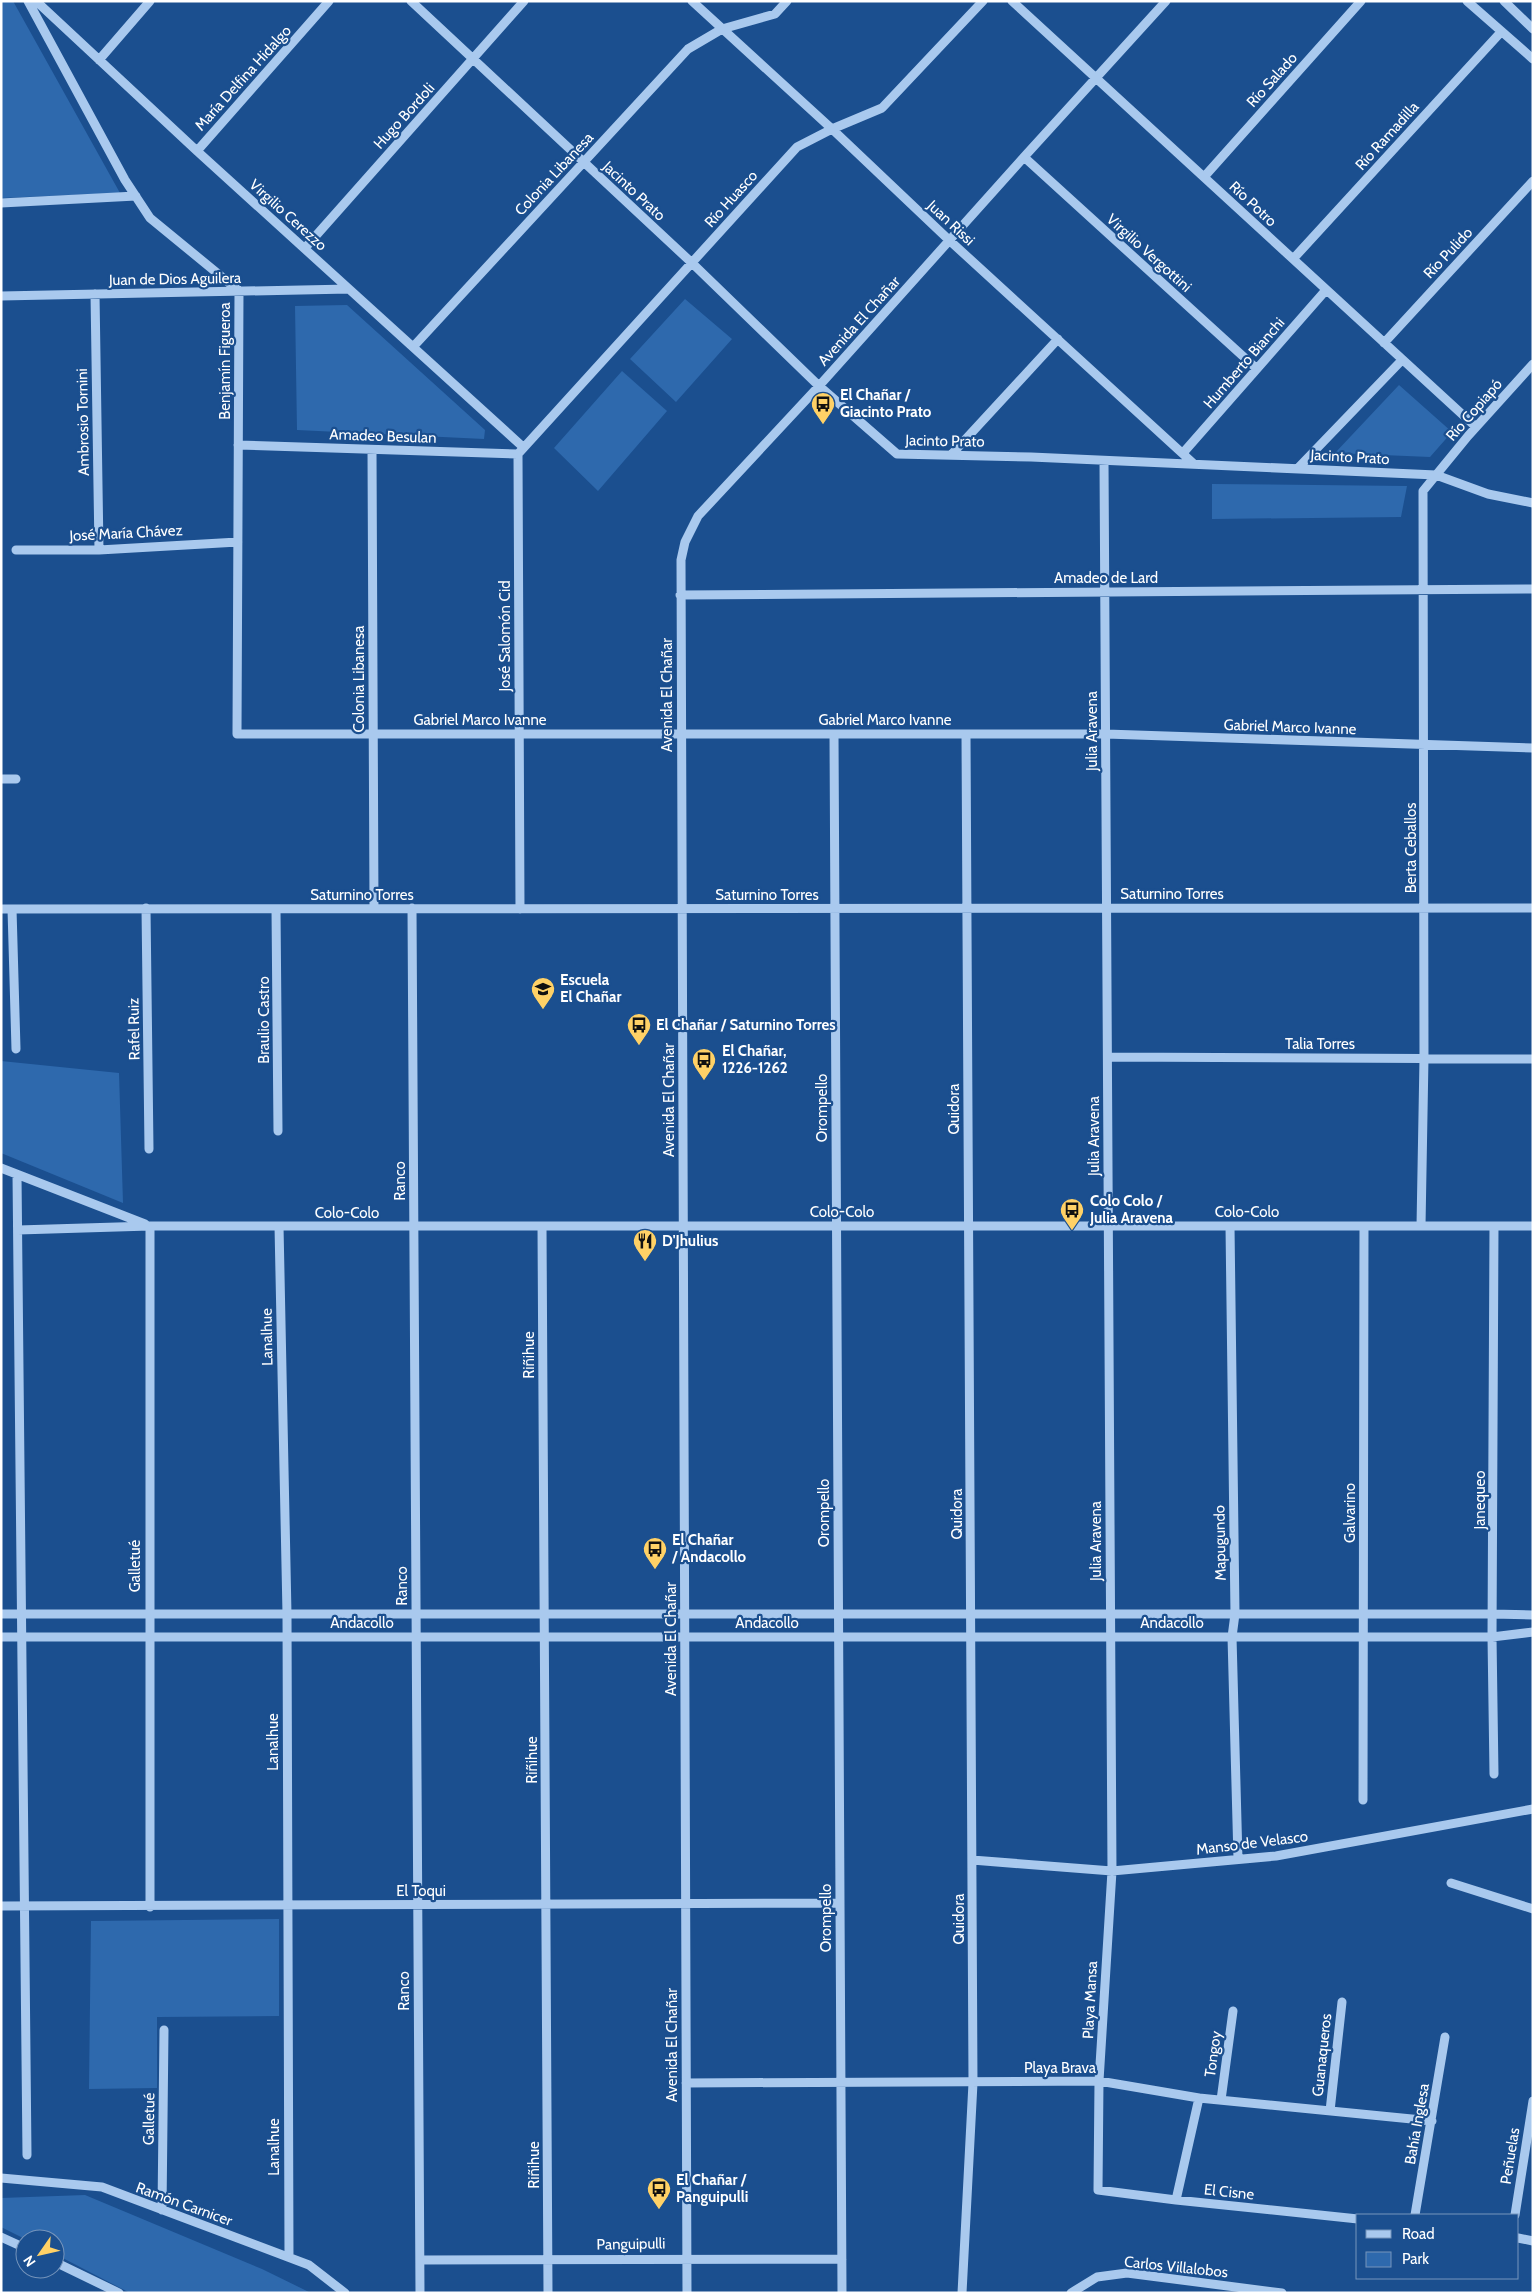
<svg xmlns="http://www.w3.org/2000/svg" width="1534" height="2294" font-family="Cabin,sans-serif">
<rect width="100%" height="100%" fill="#1b4f8f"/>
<path fill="#2e69ad" d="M 1,1 L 13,1 L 120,193 L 1,198 Z
M 685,299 L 732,339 L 676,402 L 630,359 Z
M 347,305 L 485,430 L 484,439 L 297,430 L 295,306 Z
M 622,371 L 667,411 L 598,491 L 554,448 Z
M 1399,385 L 1452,432 L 1430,457 L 1335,453 Z
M 1212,484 L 1407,486 L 1401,517 L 1212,519 Z
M 1,1061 L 119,1073 L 123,1203 L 1,1153 Z
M 279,1919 L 279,2016 L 157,2017 L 157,2088 L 89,2089 L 91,1921 Z
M 85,2195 L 262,2269 L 311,2293 L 130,2293 L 55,2254 L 55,2239 L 25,2239 L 1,2227 L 1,2198 Z"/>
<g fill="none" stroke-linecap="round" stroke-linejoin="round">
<path stroke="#a9c9ee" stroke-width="9" d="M 28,1 L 125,180 L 150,218 L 239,291 L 237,734 L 1106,734 L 1533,748
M 36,1 L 197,151 L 523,447
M 411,1 L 692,263 L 819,386 L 897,454 L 1031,457 L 1436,475 L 1488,494 L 1533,503
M 692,1 L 832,129 L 949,240 L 1194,464
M 1012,1 L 1476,427
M 1467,1 L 1533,59
M 1504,1 L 1533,29
M 99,60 L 150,1
M 197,151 L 329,1
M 1024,157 L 1257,369
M 1204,177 L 1361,1
M 1,203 L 136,196
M 305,248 L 524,1
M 1293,259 L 1501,32
M 95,294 L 99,550
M 1,296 L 349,289
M 1384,343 L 1533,181
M 413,347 L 688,49 L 722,29 L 775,14 L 787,1
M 238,445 L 518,454 L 797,147 L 832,129 L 882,108 L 983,1
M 372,450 L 374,908
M 1183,453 L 1326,290
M 518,454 L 520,909
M 951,455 L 1058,339
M 1104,461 L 1112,1871 L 1099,2081 L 1098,2190 L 1176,2200 L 1358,2219
M 1298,468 L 1402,360
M 16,550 L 99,550 L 238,542
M 680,595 L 1533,589
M 834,734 L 842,2293
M 1,779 L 16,779
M 146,908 L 149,1149
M 412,908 L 420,2293
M 1,909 L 1533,908
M 12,909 L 16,1049
M 276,909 L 278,1131
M 1108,1057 L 1533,1059
M 1,1168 L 145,1224
M 17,1175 L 27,2155
M 279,1226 L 287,1614 L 289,2257
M 542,1226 L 548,2293
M 1230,1226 L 1235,1614 L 1232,1637 L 1238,1859
M 1421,1226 L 1424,1058 L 1423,491 L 1468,436 L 1533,364
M 1494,1226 L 1492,1637 L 1494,1774
M 18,1230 L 150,1226 L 1533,1226
M 1,1614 L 1493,1614 L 1533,1615
M 1,1637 L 1492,1637 L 1533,1632
M 1363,1800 L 1364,1226
M 972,1860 L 1112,1871 L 1276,1856 L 1533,1809
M 1451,1883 L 1533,1909
M 1,1906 L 840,1903
M 150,1907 L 150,1226
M 686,2083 L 1099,2081 L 1199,2098 L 1432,2121
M 1221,2100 L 1233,2011
M 1330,2111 L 1342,2002
M 1,2178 L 102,2187 L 309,2265 L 345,2293
M 1176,2200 L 1199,2098
M 162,2210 L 164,2030
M 1415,2215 L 1445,2037
M 1515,2215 L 1533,2101
M 1,2237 L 25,2248
M 1518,2238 L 1533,2241
M 420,2260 L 842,2259
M 55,2262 L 119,2293
M 687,2293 L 681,560 L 685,542 L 698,516 L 819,386 L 1024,157 L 1166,1
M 962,2293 L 973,2083 L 966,734
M 1071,2293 L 1097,2277 L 1127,2273 L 1282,2293"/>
</g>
<defs>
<g id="bus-pin" transform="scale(1.25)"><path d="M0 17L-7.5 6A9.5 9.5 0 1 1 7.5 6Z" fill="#ffd166" stroke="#1b4f8f"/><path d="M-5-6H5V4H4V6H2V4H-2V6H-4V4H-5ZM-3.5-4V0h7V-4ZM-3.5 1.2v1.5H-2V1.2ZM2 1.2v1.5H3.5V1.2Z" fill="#111"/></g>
<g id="school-pin" transform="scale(1.25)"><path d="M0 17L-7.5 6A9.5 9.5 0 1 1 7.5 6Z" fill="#ffd166" stroke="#1b4f8f"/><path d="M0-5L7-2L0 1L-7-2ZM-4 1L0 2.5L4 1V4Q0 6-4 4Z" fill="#111"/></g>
<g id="restaurant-pin" transform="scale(1.25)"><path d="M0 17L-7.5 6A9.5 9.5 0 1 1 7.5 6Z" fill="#ffd166" stroke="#1b4f8f"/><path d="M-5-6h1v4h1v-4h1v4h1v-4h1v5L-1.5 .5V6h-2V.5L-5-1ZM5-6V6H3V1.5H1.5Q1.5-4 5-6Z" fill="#111"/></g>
</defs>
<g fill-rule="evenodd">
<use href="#bus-pin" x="823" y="404"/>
<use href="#school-pin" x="543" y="989"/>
<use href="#bus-pin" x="639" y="1025"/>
<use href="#bus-pin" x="704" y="1060"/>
<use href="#bus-pin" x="1072" y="1210"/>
<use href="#restaurant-pin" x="645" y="1241"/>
<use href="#bus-pin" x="655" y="1549"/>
<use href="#bus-pin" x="659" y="2189"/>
</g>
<g text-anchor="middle" stroke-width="4.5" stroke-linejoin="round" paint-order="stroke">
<g font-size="15" fill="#fff" stroke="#1b4f8f">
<text transform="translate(243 78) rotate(-48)" y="5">María Delfina Hidalgo</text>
<text transform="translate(1272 80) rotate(-48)" y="5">Río Salado</text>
<text transform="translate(404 116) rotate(-48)" y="5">Hugo Bordoli</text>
<text transform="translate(1387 136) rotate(-48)" y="5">Río Ramadilla</text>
<text transform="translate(554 174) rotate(-47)" y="5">Colonia Libanesa</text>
<text transform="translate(634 191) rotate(43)" y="5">Jacinto Prato</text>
<text transform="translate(731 199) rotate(-48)" y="5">Río Huasco</text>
<text transform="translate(1253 204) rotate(43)" y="5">Río Potro</text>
<text transform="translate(288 215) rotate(42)" y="5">Virgilio Cerezzo</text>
<text transform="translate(951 223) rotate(43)" y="5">Juan Rissi</text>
<text transform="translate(1149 253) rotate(42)" y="5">Virgilio Vergottini</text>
<text transform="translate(1448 253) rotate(-47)" y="5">Río Pulido</text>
<text transform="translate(175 279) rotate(-1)" y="5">Juan de Dios Aguilera</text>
<text transform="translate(859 321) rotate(-48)" y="5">Avenida El Chañar</text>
<text transform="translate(225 361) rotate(-90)" y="5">Benjamín Figueroa</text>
<text transform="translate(1244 363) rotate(-49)" y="5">Humberto Bianchi</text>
<text transform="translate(1474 410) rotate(-49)" y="5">Río Copiapó</text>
<text transform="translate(83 422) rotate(-91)" y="5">Ambrosio Tornini</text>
<text transform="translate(383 436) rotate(2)" y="5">Amadeo Besulan</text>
<text transform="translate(945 441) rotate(1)" y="5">Jacinto Prato</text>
<text transform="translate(1350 457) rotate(3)" y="5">Jacinto Prato</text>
<text transform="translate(126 533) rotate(-3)" y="5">José María Chávez</text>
<text x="1106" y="583">Amadeo de Lard</text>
<text transform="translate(505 636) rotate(-90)" y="5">José Salomón Cid</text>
<text transform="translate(359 679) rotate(-90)" y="5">Colonia Libanesa</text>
<text transform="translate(667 695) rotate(-90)" y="5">Avenida El Chañar</text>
<text x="480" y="725">Gabriel Marco Ivanne</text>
<text x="885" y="725">Gabriel Marco Ivanne</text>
<text transform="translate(1290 727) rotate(2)" y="5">Gabriel Marco Ivanne</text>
<text transform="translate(1092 731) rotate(-90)" y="5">Julia Aravena</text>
<text transform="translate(1411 848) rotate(-90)" y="5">Berta Ceballos</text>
<text x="1172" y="899">Saturnino Torres</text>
<text x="362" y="900">Saturnino Torres</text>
<text x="767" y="900">Saturnino Torres</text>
<text transform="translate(264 1020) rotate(-90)" y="5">Braulio Castro</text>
<text transform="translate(134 1029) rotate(-91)" y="5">Rafel Ruiz</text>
<text x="1320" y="1049">Talia Torres</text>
<text transform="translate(669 1100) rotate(-90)" y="5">Avenida El Chañar</text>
<text transform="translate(822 1108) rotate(-90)" y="5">Orompello</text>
<text transform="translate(954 1109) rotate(-90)" y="5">Quidora</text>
<text transform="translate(1094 1136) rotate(-90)" y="5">Julia Aravena</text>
<text transform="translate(400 1181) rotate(-90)" y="5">Ranco</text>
<text x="842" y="1217">Colo-Colo</text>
<text x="1247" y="1217">Colo-Colo</text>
<text x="347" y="1218">Colo-Colo</text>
<text transform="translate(267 1337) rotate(-91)" y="5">Lanalhue</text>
<text transform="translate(529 1355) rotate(-90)" y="5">Riñihue</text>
<text transform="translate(1480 1500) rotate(-90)" y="5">Janequeo</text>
<text transform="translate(824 1513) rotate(-90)" y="5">Orompello</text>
<text transform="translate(1350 1513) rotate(-90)" y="5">Galvarino</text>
<text transform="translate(957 1514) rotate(-90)" y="5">Quidora</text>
<text transform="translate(1096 1541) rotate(-90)" y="5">Julia Aravena</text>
<text transform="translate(1220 1543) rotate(-91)" y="5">Mapugundo</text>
<text transform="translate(135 1566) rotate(-90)" y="5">Galletué</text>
<text transform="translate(402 1586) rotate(-90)" y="5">Ranco</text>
<text x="362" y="1628">Andacollo</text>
<text x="767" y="1628">Andacollo</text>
<text x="1172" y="1628">Andacollo</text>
<text transform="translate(671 1639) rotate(-90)" y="5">Avenida El Chañar</text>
<text transform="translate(273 1742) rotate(-90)" y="5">Lanalhue</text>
<text transform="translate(532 1760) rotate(-90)" y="5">Riñihue</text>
<text transform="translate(1252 1843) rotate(-7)" y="5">Manso de Velasco</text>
<text x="421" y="1896">El Toqui</text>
<text transform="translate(826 1918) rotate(-90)" y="5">Orompello</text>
<text transform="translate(959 1919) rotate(-90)" y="5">Quidora</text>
<text transform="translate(404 1991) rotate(-90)" y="5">Ranco</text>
<text transform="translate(1090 2000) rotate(-87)" y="5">Playa Mansa</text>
<text transform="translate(672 2045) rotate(-90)" y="5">Avenida El Chañar</text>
<text transform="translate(1213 2054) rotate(-82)" y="5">Tongoy</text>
<text transform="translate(1322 2055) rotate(-84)" y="5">Guanaqueros</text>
<text x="1060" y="2073">Playa Brava</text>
<text transform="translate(149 2119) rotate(-89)" y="5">Galletué</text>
<text transform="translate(1417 2124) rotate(-80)" y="5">Bahía Inglesa</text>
<text transform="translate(274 2147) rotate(-90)" y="5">Lanalhue</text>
<text transform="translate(1510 2156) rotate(-81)" y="5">Peñuelas</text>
<text transform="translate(534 2165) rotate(-90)" y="5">Riñihue</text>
<text transform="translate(1229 2192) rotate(6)" y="5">El Cisne</text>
<text transform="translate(184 2204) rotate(20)" y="5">Ramón Carnicer</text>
<text transform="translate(631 2244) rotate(-1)" y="5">Panguipulli</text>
<text transform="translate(1176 2267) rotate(6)" y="5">Carlos Villalobos</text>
</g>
<g font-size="15" font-weight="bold" fill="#fff" stroke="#1b4f8f" text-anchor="start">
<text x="840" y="400">El Chañar /<tspan x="840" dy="17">Giacinto Prato</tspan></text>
<text x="560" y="985">Escuela<tspan x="560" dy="17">El Chañar</tspan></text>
<text x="656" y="1030">El Chañar / Saturnino Torres</text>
<text x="722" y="1056">El Chañar,<tspan x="722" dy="17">1226-1262</tspan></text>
<text x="1090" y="1206">Colo Colo /<tspan x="1090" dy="17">Julia Aravena</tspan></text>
<text x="662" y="1246">D'Jhulius</text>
<text x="672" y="1545">El Chañar<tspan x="672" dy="17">/ Andacollo</tspan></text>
<text x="676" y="2185">El Chañar /<tspan x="676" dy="17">Panguipulli</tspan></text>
</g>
</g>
<rect width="1534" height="2294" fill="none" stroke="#ffffff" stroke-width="5"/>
<rect x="1356" y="2214" width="162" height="65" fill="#1b4f8f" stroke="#7695bc"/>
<rect x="1366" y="2230" width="25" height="8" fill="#a9c9ee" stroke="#7695bc"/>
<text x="1402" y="2239" font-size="15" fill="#ffffff">Road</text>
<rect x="1366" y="2252" width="25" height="15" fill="#2e69ad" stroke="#7695bc"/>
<text x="1402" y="2264" font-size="15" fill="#ffffff">Park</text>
<g transform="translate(40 2254) rotate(236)"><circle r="24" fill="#1b4f8f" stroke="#7695bc"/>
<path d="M0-4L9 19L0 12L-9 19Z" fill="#ffd166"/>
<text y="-8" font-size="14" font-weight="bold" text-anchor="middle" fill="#ffffff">N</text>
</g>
</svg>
